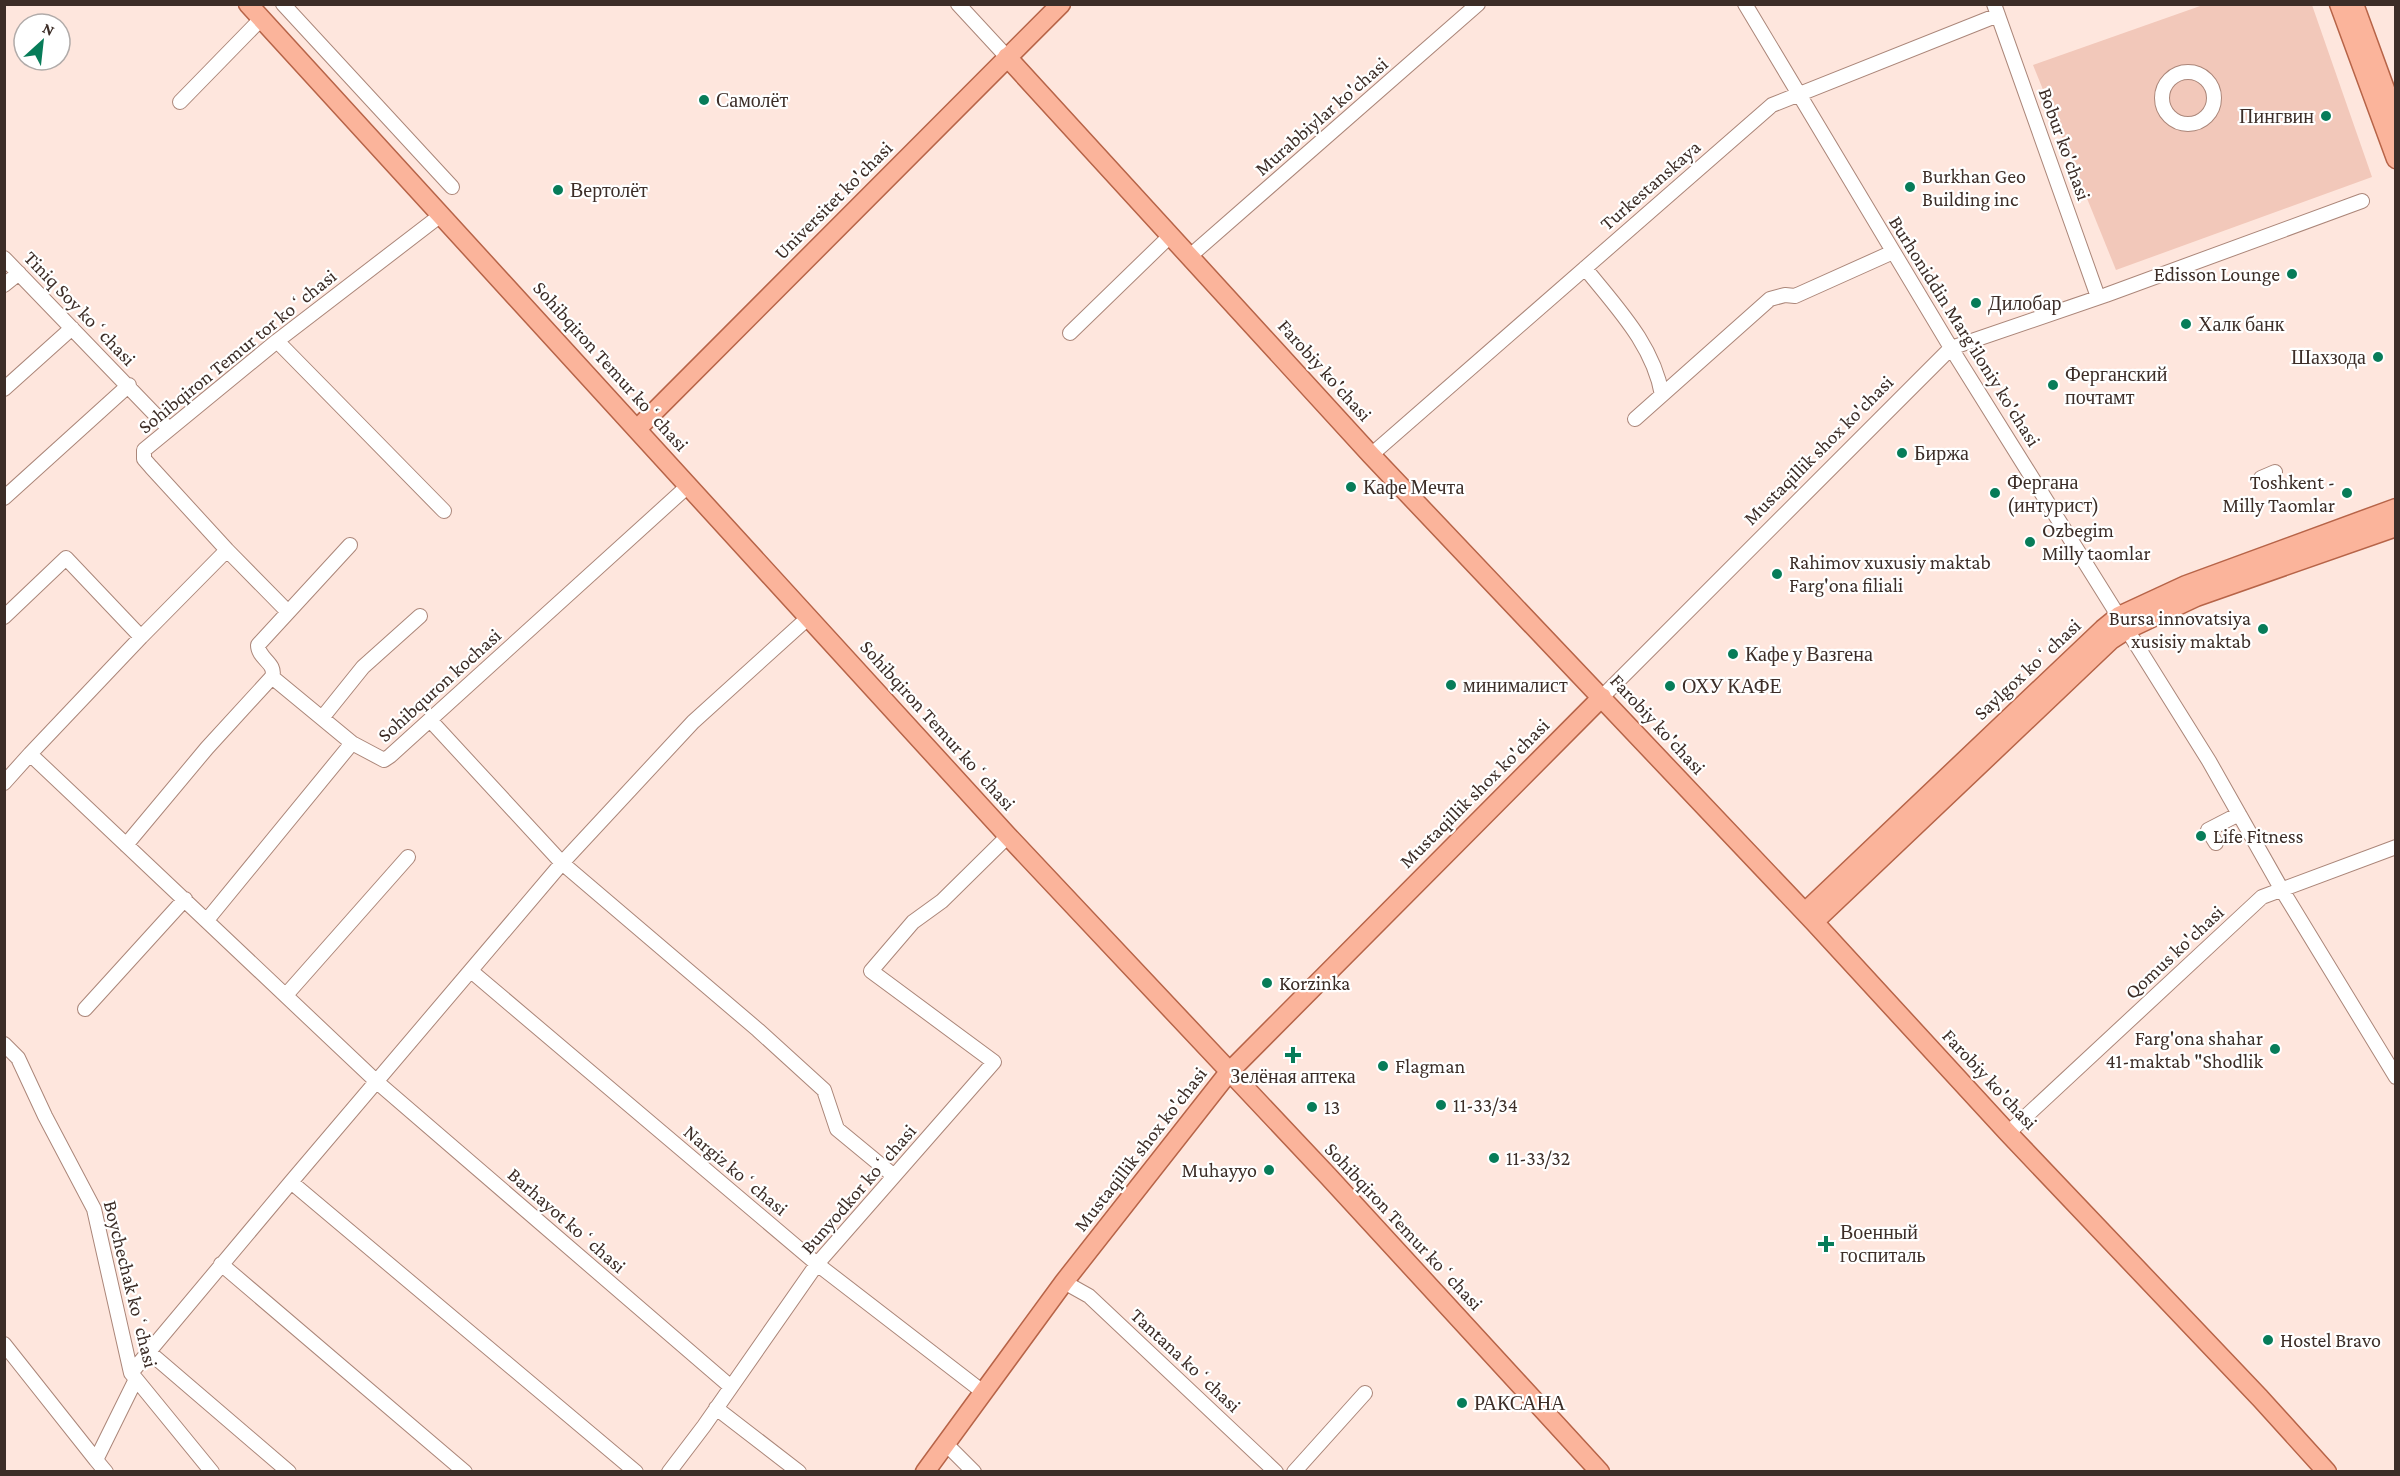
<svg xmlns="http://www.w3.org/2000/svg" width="2400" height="1476" font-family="'Crimson Pro',serif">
<rect width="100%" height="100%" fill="#fee6dd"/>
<path fill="#f2c8ba" d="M 2203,5 L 2312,5 L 2372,177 L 2116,270 L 2033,65 Z"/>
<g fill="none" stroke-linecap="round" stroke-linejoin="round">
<g stroke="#ab8679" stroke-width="16">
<path id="minor" d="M 283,4 L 452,187
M 958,4 L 1007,57
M 1745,4 L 1951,348 L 2209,761 L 2282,890 L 2396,1077
M 1994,4 L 2098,297
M2162 98a26 26 0 1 1 52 0a26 26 0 1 1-52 0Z
M 180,102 L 261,19
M 1190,256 L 1478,4
M 4,258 L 169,429
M 1585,268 C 1616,307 1653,344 1662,395
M 4,285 L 19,273
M 1070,333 L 1171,235
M 277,341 L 444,511
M 4,389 L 72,328
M 1635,419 L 1770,299 L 1785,295 L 1795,296 L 1893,252
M 1371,455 L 1772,105 L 1998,15
M 2261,478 L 2275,472
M 4,498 L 129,385
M 288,612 L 227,550 L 151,467 L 144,459 L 144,450 L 277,341 L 441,215
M 4,617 L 66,558 L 141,637 L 227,550
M 272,677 L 352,743
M 1602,697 L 1951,348 L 2106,295 L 2362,201
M 322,718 L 363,667 L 420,616
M 430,720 L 562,863 L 758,1030 L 824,1090 L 837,1129 L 894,1176
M 30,754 L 141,637
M 4,783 L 30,754 L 377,1082 L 731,1387
M 2216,843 L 2208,830 L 2239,814
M 126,845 L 207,748 L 272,677 C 277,663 258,659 258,645 L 350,545
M 207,920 L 352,743 L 384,760 L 390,756 L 689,485
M 471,971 L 817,1264 L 983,1392
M 286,995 L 408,857
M 85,1009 L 185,899
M 4,1044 L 18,1058 L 45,1116 L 94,1209 L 131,1373 L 136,1379 L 96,1460 L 106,1472
M 2008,1133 L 2262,897 L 2396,847
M 291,1182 L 636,1472
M 221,1264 L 465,1472
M 1064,1282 L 1089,1296 L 1276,1472
M 4,1344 L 96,1460
M 149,1352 L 289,1472
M 131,1373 L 291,1182 L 562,863 L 693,722 L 809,617
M 136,1379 L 212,1472
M 716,1408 L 799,1472
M 946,1444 L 974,1472
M 669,1472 L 704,1426 L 817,1264 L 994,1062 L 871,971 L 913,922 L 942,901 L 1008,836
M 1294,1472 L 1365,1393"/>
</g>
<g stroke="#b76448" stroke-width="21">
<path id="major" d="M 248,4 L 1008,836 L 1328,1176 L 1600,1472
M 2339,4 L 2396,159
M 2354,4 L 2396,119
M 1007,57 L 1371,455 L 1814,922 L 2008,1133 L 2260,1398 L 2327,1472
M 638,428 L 1061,4
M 1805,912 L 2103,629 L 2119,616 L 2186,585 L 2396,508
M 1814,922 L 2111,640 L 2128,629 L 2196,597 L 2396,527
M 925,1472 L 1064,1282 L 1229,1072 L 1602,697"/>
</g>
<use href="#minor" stroke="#fff" stroke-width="14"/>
<use href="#major" stroke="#fbb49b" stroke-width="18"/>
</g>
<g fill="#077c59" stroke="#fff" stroke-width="2">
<circle cx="704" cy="100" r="6"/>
<circle cx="2326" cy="116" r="6"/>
<circle cx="1910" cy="187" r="6"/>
<circle cx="558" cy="190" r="6"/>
<circle cx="2292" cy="274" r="6"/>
<circle cx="1976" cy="303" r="6"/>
<circle cx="2186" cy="324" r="6"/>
<circle cx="2378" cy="357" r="6"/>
<circle cx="2053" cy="385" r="6"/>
<circle cx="1902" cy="453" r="6"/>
<circle cx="1351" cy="487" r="6"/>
<circle cx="1995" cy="493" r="6"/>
<circle cx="2347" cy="493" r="6"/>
<circle cx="2030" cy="542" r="6"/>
<circle cx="1777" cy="574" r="6"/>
<circle cx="2263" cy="629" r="6"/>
<circle cx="1733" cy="654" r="6"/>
<circle cx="1451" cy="685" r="6"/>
<circle cx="1670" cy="686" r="6"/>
<circle cx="2201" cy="836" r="6"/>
<circle cx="1267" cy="983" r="6"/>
<circle cx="2275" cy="1049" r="6"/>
<path d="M1290 1046h6v6h6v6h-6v6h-6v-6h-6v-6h6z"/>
<circle cx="1383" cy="1066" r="6"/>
<circle cx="1441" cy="1105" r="6"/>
<circle cx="1312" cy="1107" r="6"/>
<circle cx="1494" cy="1158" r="6"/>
<circle cx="1269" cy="1170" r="6"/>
<path d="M1823 1235h6v6h6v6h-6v6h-6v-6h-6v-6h6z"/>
<circle cx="2268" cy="1340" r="6"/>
<circle cx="1462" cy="1403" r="6"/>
</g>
<g text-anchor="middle" stroke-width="4.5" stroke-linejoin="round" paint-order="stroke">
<g font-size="20" fill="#3c2d27" stroke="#fff" text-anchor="start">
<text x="716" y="107">Самолёт</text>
<text x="2314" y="123" text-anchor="end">Пингвин</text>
<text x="1922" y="183">Burkhan Geo<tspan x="1922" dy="23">Building inc</tspan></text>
<text x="570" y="197">Вертолёт</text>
<text x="2280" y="281" text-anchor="end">Edisson Lounge</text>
<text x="1988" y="310">Дилобар</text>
<text x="2198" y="331">Халк банк</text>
<text x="2366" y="364" text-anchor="end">Шахзода</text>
<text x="2065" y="381">Ферганский<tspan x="2065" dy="23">почтамт</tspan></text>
<text x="1914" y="460">Биржа</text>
<text x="2007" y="489">Фергана<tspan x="2007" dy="23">(интурист)</tspan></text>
<text x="2335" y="489" text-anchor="end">Toshkent -<tspan x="2335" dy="23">Milly Taomlar</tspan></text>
<text x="1363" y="494">Кафе Мечта</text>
<text x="2042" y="537">Ozbegim<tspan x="2042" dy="23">Milly taomlar</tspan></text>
<text x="1789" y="569">Rahimov xuxusiy maktab<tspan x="1789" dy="23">Farg'ona filiali</tspan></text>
<text x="2251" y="625" text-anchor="end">Bursa innovatsiya<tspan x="2251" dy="23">xusisiy maktab</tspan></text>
<text x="1745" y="661">Кафе у Вазгена</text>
<text x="1463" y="692">минималист</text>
<text x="1682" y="693">ОХУ КАФЕ</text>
<text x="2213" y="843">Life Fitness</text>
<text x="1279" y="990">Korzinka</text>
<text x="2263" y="1045" text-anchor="end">Farg'ona shahar<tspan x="2263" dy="23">41-maktab "Shodlik</tspan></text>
<text x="1395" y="1073">Flagman</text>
<text x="1293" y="1083" text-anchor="middle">Зелёная аптека</text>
<text x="1453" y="1112">11-33/34</text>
<text x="1324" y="1114">13</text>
<text x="1506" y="1165">11-33/32</text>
<text x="1257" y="1177" text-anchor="end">Muhayyo</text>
<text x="1840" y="1239">Военный<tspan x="1840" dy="23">госпиталь</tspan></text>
<text x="2280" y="1347">Hostel Bravo</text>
<text x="1474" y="1410">РАКСАНА</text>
</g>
<g font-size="20" fill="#3c2d27" stroke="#fff">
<text transform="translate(1321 116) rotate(-41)" y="7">Murabbiylar ko'chasi</text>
<text transform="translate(2065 144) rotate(70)" y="7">Bobur ko'chasi</text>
<text transform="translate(1650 185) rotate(-41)" y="7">Turkestanskaya</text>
<text transform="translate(833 200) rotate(-45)" y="7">Universitet ko'chasi</text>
<text transform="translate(80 308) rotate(46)" y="7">Tiniq Soy koʻchasi</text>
<text transform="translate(1965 331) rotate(58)" y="7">Burhoniddin Marg'iloniy ko'chasi</text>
<text transform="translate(237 351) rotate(-39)" y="7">Sohibqiron Temur tor koʻchasi</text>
<text transform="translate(611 366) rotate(48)" y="7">Sohibqiron Temur koʻchasi</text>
<text transform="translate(1325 370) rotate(48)" y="7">Farobiy ko'chasi</text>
<text transform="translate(1818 450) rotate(-45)" y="7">Mustaqillik shox ko'chasi</text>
<text transform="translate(2027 669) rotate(-43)" y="7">Saylgox koʻchasi</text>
<text transform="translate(439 685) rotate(-42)" y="7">Sohibquron kochasi</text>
<text transform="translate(1658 724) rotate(47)" y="7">Farobiy ko'chasi</text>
<text transform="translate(938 725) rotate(48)" y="7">Sohibqiron Temur koʻchasi</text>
<text transform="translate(1474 793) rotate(-45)" y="7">Mustaqillik shox ko'chasi</text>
<text transform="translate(2174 952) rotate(-43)" y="7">Qomus ko'chasi</text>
<text transform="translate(1990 1079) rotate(47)" y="7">Farobiy ko'chasi</text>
<text transform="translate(1140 1149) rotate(-52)" y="7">Mustaqillik shox ko'chasi</text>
<text transform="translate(736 1170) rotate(40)" y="7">Nargiz koʻchasi</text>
<text transform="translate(858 1189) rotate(-49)" y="7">Bunyodkor koʻchasi</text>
<text transform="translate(567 1220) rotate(41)" y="7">Barhayot koʻchasi</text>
<text transform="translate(1404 1226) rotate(47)" y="7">Sohibqiron Temur koʻchasi</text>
<text transform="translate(131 1284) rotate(76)" y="7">Boychechak koʻchasi</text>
<text transform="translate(1186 1360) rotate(43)" y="7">Tantana koʻchasi</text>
</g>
</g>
<rect width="2400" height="1476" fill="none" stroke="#3c2d27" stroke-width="12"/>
<g transform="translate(42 42) rotate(27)"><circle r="28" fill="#ffffff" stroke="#b1aba9" stroke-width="1.5"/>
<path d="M0-4.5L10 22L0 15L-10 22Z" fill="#077c59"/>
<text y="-9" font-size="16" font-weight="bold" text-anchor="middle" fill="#3c2d27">N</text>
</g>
</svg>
